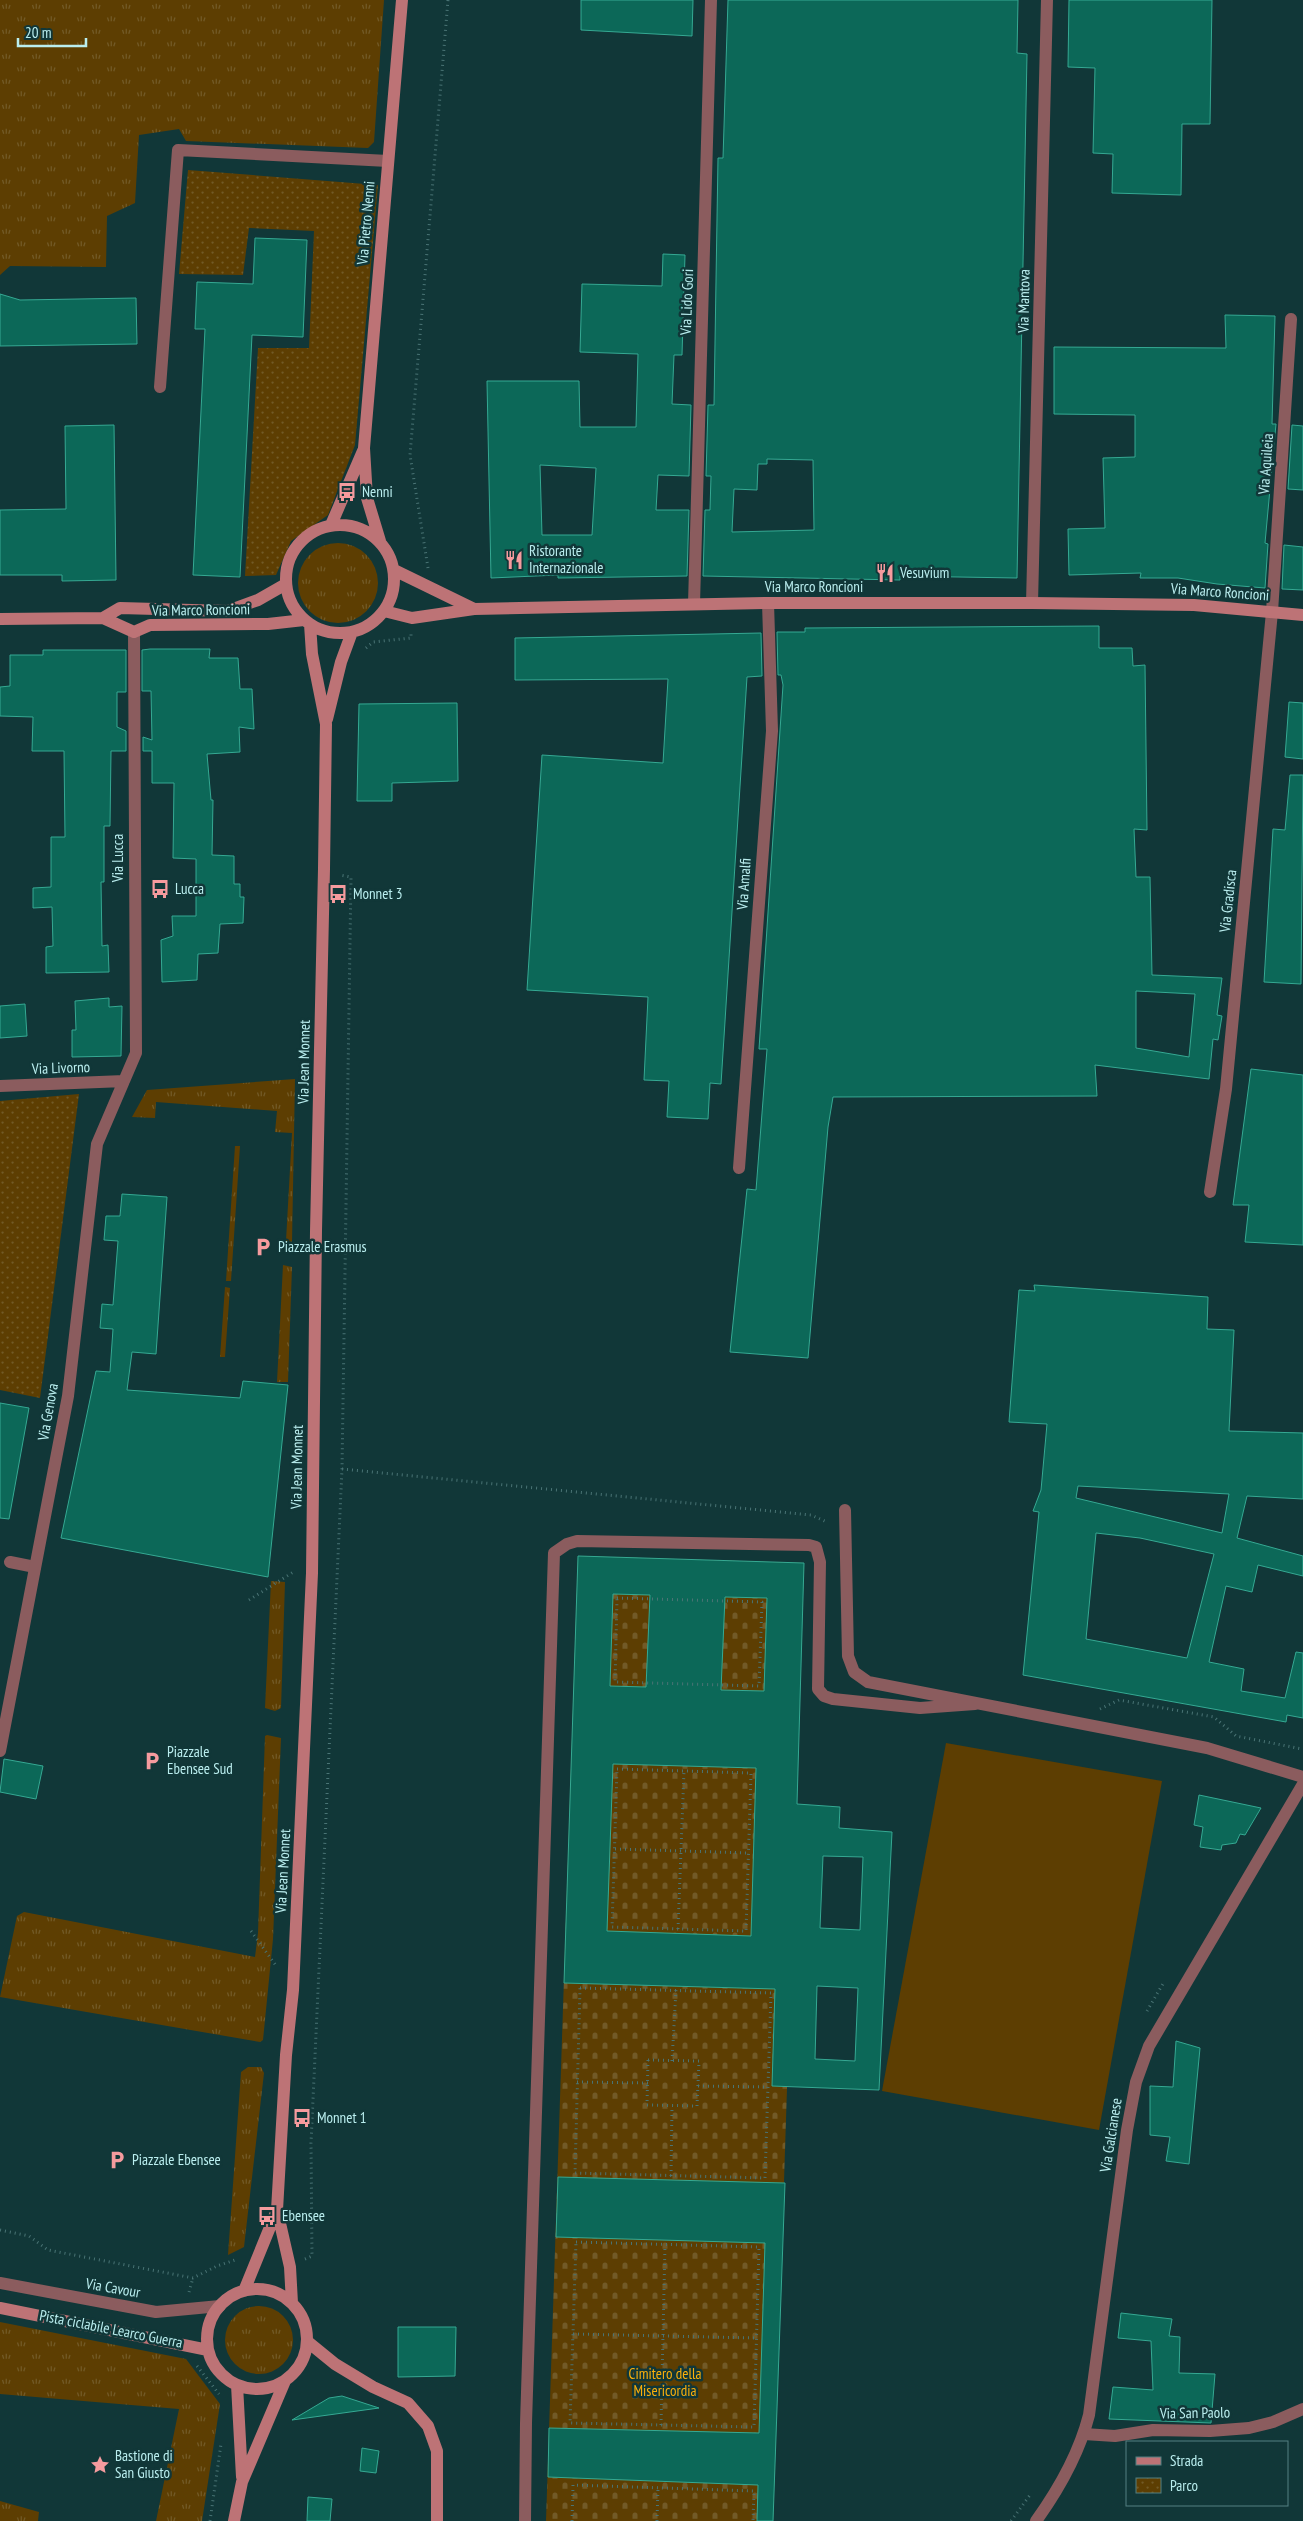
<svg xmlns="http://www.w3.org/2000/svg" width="1303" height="2521" font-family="'PT Sans Narrow',sans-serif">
<defs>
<pattern id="grass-tufts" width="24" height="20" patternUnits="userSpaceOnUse" patternTransform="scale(1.25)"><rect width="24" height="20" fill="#5d3e02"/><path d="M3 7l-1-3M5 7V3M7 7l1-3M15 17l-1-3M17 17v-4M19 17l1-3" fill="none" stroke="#725a27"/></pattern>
<pattern id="cemetery-stones" width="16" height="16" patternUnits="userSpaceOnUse" patternTransform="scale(1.25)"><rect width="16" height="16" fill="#5d3e02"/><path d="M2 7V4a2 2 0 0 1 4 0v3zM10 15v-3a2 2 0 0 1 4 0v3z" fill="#725a27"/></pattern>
<pattern id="park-dots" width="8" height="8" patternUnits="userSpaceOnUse" patternTransform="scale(1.25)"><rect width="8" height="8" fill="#5d3e02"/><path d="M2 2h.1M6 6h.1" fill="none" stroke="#725a27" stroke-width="1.8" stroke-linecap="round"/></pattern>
</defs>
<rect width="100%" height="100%" fill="#113738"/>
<path fill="url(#grass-tufts)" d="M 0,0 L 384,0 L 374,142 L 368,148 L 186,141 L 179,129 L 139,135 L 135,203 L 107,216 L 106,267 L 10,266 L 0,275 Z
M298 583a40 40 0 1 1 80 0a40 40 0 1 1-80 0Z
M 295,1079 L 292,1242 L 286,1241 L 292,1133 L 275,1132 L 277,1111 L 156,1102 L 155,1118 L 132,1117 L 147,1090 Z
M 235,1146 L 240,1146 L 231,1281 L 226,1281 Z
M 283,1265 L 292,1267 L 288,1382 L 277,1382 Z
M 225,1287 L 230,1288 L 225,1357 L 220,1357 Z
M 271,1581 L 285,1582 L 281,1708 L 275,1711 L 265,1708 Z
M 267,1735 L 281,1738 L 273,1939 L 263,2040 L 260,2042 L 0,1997 L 17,1916 L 24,1912 L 255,1957 L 258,1933 L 265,1736 Z
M 248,2067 L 261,2067 L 264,2073 L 244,2247 L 228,2255 L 241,2072 Z
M225 2340a34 34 0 1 1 68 0a34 34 0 1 1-68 0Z
M 0,2322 L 186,2359 L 220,2404 L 202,2521 L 156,2521 L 179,2409 L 0,2394 Z
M 0,2501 L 39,2512 L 38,2521 L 0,2521 Z"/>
<path fill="url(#cemetery-stones)" d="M 578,1556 L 804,1563 L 773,2521 L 546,2521 Z"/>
<path fill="url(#park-dots)" d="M 188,170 L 378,185 L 355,445 L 328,515 L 291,541 L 276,575 L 245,576 L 258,348 L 309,348 L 314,231 L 249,228 L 243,275 L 179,274 Z
M 79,1094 L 40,1398 L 0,1390 L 0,1101 Z"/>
<path fill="#5d3e02" d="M 946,1743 L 1162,1781 L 1099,2130 L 882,2091 Z"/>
<path fill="#0c6858" stroke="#35a993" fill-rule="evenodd" d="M 581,0 L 693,0 L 692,36 L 581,30 Z
M 728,0 L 1018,0 L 1017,53 L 1027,54 L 1017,578 L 900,576 L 900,580 L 703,576 L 705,510 L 710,510 L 711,476 L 706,476 L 708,405 L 714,405 L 718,158 L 723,158 ZM 767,459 L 813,460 L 814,530 L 732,532 L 734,489 L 757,490 L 758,464 L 767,464 Z
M 1069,0 L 1212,0 L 1210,124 L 1182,124 L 1181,195 L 1112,193 L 1113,154 L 1093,153 L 1095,68 L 1068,67 Z
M 255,238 L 307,240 L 303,337 L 252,335 L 240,577 L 193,575 L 205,329 L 195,329 L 197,282 L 253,284 Z
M 663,254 L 685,255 L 682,355 L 674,355 L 672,404 L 691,405 L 689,476 L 658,475 L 656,510 L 689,510 L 687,576 L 558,578 L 558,575 L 491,578 L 487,381 L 579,381 L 580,427 L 636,427 L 638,354 L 580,352 L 582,284 L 662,286 ZM 540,465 L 596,468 L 592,535 L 542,535 Z
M 0,294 L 20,300 L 136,298 L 137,344 L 0,346 Z
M 1225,315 L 1275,316 L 1272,424 L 1276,424 L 1265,543 L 1268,544 L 1265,588 L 1217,584 L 1178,578 L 1140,578 L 1141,573 L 1069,575 L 1068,529 L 1105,528 L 1103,458 L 1135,457 L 1135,415 L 1054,414 L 1054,347 L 1226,348 Z
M 114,425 L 116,580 L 62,581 L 62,575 L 0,575 L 0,510 L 66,509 L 65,426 Z
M 1292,425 L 1303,426 L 1303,490 L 1288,489 Z
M 1284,545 L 1303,547 L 1303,590 L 1282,589 Z
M 1099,626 L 1099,648 L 1132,648 L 1133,666 L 1145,665 L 1147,830 L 1134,829 L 1136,877 L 1150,877 L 1152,975 L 1222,978 L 1217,1015 L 1222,1016 L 1218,1040 L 1213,1039 L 1209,1079 L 1095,1065 L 1097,1096 L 833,1097 L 828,1127 L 808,1358 L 730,1352 L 747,1189 L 756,1190 L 767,1049 L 759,1049 L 783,685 L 781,675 L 778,675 L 777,632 L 805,632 L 805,628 ZM 1136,991 L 1195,994 L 1189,1057 L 1136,1048 Z
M 761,633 L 762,676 L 747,677 L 721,1084 L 710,1083 L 708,1119 L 667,1117 L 669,1081 L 644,1080 L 648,997 L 527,990 L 542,755 L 663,763 L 668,679 L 515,680 L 515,638 Z
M 150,649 L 210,649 L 209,658 L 238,658 L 240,689 L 252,689 L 254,729 L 239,727 L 240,752 L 207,754 L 211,800 L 213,800 L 212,855 L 234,856 L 234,884 L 240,884 L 240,897 L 244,897 L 243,923 L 220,924 L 218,953 L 198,954 L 197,980 L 162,982 L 161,940 L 173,936 L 172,916 L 196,916 L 196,859 L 173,858 L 174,783 L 152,783 L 152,751 L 143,751 L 143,737 L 152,740 L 151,691 L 142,691 L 142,650 Z
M 43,650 L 126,650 L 126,692 L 117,692 L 117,727 L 126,731 L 126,751 L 111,751 L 110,826 L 104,826 L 104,882 L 101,882 L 102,946 L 108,945 L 109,972 L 46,973 L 46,947 L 53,946 L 52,907 L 33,908 L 33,888 L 51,887 L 51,837 L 65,837 L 64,751 L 32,751 L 33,717 L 0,716 L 0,687 L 10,686 L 10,655 L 43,655 Z
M 1289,702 L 1303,703 L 1303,759 L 1285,757 Z
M 457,703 L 458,781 L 392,783 L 392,801 L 357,801 L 359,704 Z
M 1290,775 L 1303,775 L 1301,984 L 1264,982 L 1273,829 L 1285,830 Z
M 109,998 L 109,1007 L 122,1006 L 121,1056 L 72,1057 L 72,1030 L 76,1030 L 75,1001 Z
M 25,1004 L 27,1036 L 0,1038 L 0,1006 Z
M 1251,1069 L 1303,1075 L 1303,1245 L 1245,1242 L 1249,1205 L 1233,1205 Z
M 122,1194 L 167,1197 L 156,1354 L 132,1352 L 127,1390 L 240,1398 L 243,1381 L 288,1385 L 268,1577 L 61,1538 L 96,1371 L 110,1372 L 113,1329 L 100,1328 L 102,1304 L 113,1305 L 118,1241 L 104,1240 L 106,1216 L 120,1216 Z
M 1034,1285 L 1208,1297 L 1207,1329 L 1234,1330 L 1229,1431 L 1303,1433 L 1303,1499 L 1247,1496 L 1237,1538 L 1303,1556 L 1303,1576 L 1258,1565 L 1252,1592 L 1226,1586 L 1209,1662 L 1244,1669 L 1241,1691 L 1285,1698 L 1296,1652 L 1303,1653 L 1303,1718 L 1287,1715 L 1286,1722 L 1023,1675 L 1039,1512 L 1033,1511 L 1041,1490 L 1047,1424 L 1009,1422 L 1019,1290 L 1035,1291 ZM 1078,1486 L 1229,1494 L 1222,1533 L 1076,1498 ZM 1096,1533 L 1140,1538 L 1214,1554 L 1187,1658 L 1086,1639 Z
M 0,1403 L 29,1408 L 9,1519 L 0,1518 Z
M 578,1556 L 804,1563 L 797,1804 L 840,1807 L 839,1828 L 892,1832 L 879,2090 L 772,2086 L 775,1989 L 564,1983 ZM 613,1594 L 650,1595 L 646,1687 L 610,1686 ZM 725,1597 L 767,1598 L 764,1691 L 721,1690 ZM 613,1764 L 756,1768 L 751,1936 L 607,1931 ZM 823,1856 L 863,1857 L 860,1930 L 820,1928 ZM 817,1986 L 858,1988 L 855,2061 L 815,2059 Z
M 4,1759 L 43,1766 L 36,1799 L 0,1792 Z
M 1199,1795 L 1261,1808 L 1245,1835 L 1240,1834 L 1236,1843 L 1222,1845 L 1221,1850 L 1200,1847 L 1203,1827 L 1194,1825 Z
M 1176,2041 L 1200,2048 L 1189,2164 L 1166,2161 L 1170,2137 L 1150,2135 L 1150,2086 L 1173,2087 Z
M 558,2177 L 785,2183 L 773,2521 L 757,2521 L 758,2485 L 548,2477 L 549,2428 L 759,2433 L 765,2243 L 556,2237 Z
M 1121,2313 L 1172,2319 L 1169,2336 L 1180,2337 L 1179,2373 L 1215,2374 L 1211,2423 L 1109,2419 L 1113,2387 L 1153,2390 L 1151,2341 L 1118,2338 Z
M 398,2327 L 456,2327 L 455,2376 L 398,2377 Z
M 342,2396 L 379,2408 L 292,2420 L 329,2398 Z
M 362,2448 L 379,2451 L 376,2473 L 360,2471 Z
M 308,2497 L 332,2499 L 330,2521 L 307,2521 Z"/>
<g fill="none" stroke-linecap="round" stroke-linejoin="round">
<path stroke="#4a7475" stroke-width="3" stroke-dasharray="1 4" stroke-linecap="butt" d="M 428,568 L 410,455 L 448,0
M 366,648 L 373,642 L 411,638 L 411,634
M 342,1469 L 811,1515 L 827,1522
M 617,1598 L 762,1602 L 759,1686 L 615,1682 Z
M 249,1600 L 295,1571
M 1100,1709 L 1119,1700 L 1214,1717 L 1236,1736 L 1302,1749
M 617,1769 L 751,1773 L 746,1931 L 612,1927 Z
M 615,1849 L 749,1853
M 678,1929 L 684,1771
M 251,1931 L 277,1967
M 580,1988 L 771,1993 L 765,2178 L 575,2173 Z
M 1147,2011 L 1164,1982
M 648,2060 L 699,2061 L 697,2106 L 647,2105 Z
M 672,2061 L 676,1990
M 577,2082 L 648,2083
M 698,2086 L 768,2087
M 671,2176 L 672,2106
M 0,2230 L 29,2236 L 48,2250 L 193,2278 L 217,2266 L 238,2259
M 576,2242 L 759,2247 L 754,2427 L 570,2423 Z
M 305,2259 L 312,2256 L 311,2143 L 342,1469 L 351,877 L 339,875
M 189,2292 L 193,2278
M 573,2334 L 756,2338
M 197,2366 L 219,2394
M 661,2425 L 665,2245
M 210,2521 L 221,2444
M 572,2521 L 573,2485 L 754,2491 L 753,2521
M 657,2521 L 658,2487
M 1011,2521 L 1030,2495"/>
<path stroke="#8b5c5e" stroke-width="12" d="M 845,1510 L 848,1656 L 854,1672 L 868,1682 L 1207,1748 L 1303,1777
M 10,1562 L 35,1567
M 525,2521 L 526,2423 L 554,1553 L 567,1544 L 577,1541 L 809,1545 L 816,1547 L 820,1562 L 818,1689 L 824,1696 L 833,1699 L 920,1708 L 975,1704"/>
<path stroke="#8b5c5e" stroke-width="12" d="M 160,387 L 178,150 L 388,161
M 1032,603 L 1047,0
M 694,604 L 711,0
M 0,1086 L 124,1081
M 739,1168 L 772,731 L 768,603
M 1210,1192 L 1226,1089 L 1272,612 L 1291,319
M 0,1751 L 68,1396 L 97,1144 L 136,1053 L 134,632
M 0,2283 L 156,2312 L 220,2306
M 1084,2434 L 1115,2436 L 1153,2430 L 1210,2431 L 1249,2428 L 1273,2422 L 1303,2409
M 1036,2521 C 1059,2489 1079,2454 1089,2415 L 1127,2130 L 1136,2082 L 1149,2046 L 1303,1784"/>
<path stroke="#bd7376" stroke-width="12" d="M286 579a54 54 0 1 1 108 0a54 54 0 1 1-108 0Z
M 331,525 L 363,451
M 380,541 L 367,498 L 364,448 L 402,0
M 394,570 L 474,609
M 384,611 L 412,618 L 474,609 L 768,603 L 1032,603 L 1194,605 L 1303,615
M 103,618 L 134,632 L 150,625 L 268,624 L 304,620
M 0,619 L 103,618 L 120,608 L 228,611 L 258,600 L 286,584
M 327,719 L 341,662 L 352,632
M207 2339a50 50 0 1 1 100 0a50 50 0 1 1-100 0Z
M 244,2291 L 277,2210
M 292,2303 L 290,2267 L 277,2210 L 286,2055 L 293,1990 L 312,1573 L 316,1231 L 324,869 L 326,724 L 312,654 L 310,624
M 0,2308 L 208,2350
M 308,2342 L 335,2364 L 373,2387 L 408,2403 L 428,2426 L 437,2451 L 437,2521
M 237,2385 L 242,2477
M 234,2521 L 242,2482 L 285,2381"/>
</g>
<defs>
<g id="bus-bare" transform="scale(1.5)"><path d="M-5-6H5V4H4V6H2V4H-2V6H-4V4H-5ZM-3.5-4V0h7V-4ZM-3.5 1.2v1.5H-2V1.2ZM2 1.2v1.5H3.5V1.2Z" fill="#f59b9e" stroke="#113738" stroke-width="2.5" paint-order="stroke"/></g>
<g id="restaurant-bare" transform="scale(1.5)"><path d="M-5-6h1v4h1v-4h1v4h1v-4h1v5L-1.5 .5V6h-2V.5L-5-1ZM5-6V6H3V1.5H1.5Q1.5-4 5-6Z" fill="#f59b9e" stroke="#113738" stroke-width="2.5" paint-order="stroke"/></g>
<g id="parking-bare" transform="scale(1.5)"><path d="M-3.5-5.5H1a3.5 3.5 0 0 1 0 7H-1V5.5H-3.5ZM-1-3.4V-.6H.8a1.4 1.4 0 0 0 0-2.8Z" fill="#f59b9e" stroke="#113738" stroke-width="2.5" paint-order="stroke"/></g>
<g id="sight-bare" transform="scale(1.5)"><path d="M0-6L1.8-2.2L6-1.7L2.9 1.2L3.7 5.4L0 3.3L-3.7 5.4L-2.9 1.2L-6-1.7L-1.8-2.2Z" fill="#f59b9e" stroke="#113738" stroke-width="2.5" paint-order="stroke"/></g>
</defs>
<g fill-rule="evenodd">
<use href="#bus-bare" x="347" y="492"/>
<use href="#restaurant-bare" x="514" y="560"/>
<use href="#restaurant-bare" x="885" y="573"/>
<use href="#bus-bare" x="160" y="889"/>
<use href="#bus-bare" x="338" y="894"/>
<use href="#parking-bare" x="263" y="1247"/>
<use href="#parking-bare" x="152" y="1761"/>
<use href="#bus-bare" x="302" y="2118"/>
<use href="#parking-bare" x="117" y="2160"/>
<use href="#bus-bare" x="267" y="2216"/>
<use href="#sight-bare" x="100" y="2465"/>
</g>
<g text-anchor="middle" stroke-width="5" stroke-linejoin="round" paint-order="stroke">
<g font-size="15" fill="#baeeef" stroke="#113738">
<text transform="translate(366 223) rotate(-85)" y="5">Via Pietro Nenni</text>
<text transform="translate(1024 301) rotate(-89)" y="5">Via Mantova</text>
<text transform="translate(687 302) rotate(-88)" y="5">Via Lido Gori</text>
<text transform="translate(1266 464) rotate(-86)" y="5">Via Aquileia</text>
<text x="814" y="592">Via Marco Roncioni</text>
<text transform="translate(1220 592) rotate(4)" y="5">Via Marco Roncioni</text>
<text transform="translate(201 610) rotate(-1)" y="5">Via Marco Roncioni</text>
<text transform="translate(118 858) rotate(-90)" y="5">Via Lucca</text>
<text transform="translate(744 884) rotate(-86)" y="5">Via Amalfi</text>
<text transform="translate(1228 901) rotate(-84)" y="5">Via Gradisca</text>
<text transform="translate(304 1062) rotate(-89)" y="5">Via Jean Monnet</text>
<text transform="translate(61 1068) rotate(-2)" y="5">Via Livorno</text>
<text transform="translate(48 1412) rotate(-80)" y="5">Via Genova</text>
<text transform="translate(297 1467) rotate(-89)" y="5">Via Jean Monnet</text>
<text transform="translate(283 1871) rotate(-87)" y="5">Via Jean Monnet</text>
<text transform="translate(1111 2135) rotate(-81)" y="5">Via Galcianese</text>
<text transform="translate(113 2288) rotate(10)" y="5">Via Cavour</text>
<text transform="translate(111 2329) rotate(11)" y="5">Pista ciclabile Learco Guerra</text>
<text transform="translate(1195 2413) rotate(-1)" y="5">Via San Paolo</text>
</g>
<g font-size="15" fill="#baeeef" stroke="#113738" text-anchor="start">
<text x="362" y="497">Nenni</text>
<text x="529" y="556">Ristorante<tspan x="529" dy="17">Internazionale</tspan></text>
<text x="900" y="578">Vesuvium</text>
<text x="175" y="894">Lucca</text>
<text x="353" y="899">Monnet 3</text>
<text x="278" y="1252">Piazzale Erasmus</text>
<text x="167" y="1757">Piazzale<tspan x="167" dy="17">Ebensee Sud</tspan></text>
<text x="317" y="2123">Monnet 1</text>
<text x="132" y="2165">Piazzale Ebensee</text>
<text x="282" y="2221">Ebensee</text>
<text x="115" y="2461">Bastione di<tspan x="115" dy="17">San Giusto</tspan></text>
</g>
<g font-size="15" fill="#fbaf0b" stroke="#113738">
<text x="665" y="2379">Cimitero della<tspan x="665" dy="17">Misericordia</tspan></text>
</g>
</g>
<rect x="1126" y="2441" width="162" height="65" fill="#113738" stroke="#558081"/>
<rect x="1136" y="2457" width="25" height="8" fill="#bd7376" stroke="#558081"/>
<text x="1170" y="2466" font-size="15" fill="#baeeef">Strada</text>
<rect x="1136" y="2478" width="25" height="15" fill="url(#park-dots)" stroke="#558081"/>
<text x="1170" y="2491" font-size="15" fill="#baeeef">Parco</text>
<path d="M18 38v8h68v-8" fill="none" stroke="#baeeef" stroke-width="2.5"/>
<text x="25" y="38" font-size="15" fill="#baeeef" stroke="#113738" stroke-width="4" paint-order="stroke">20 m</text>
</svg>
